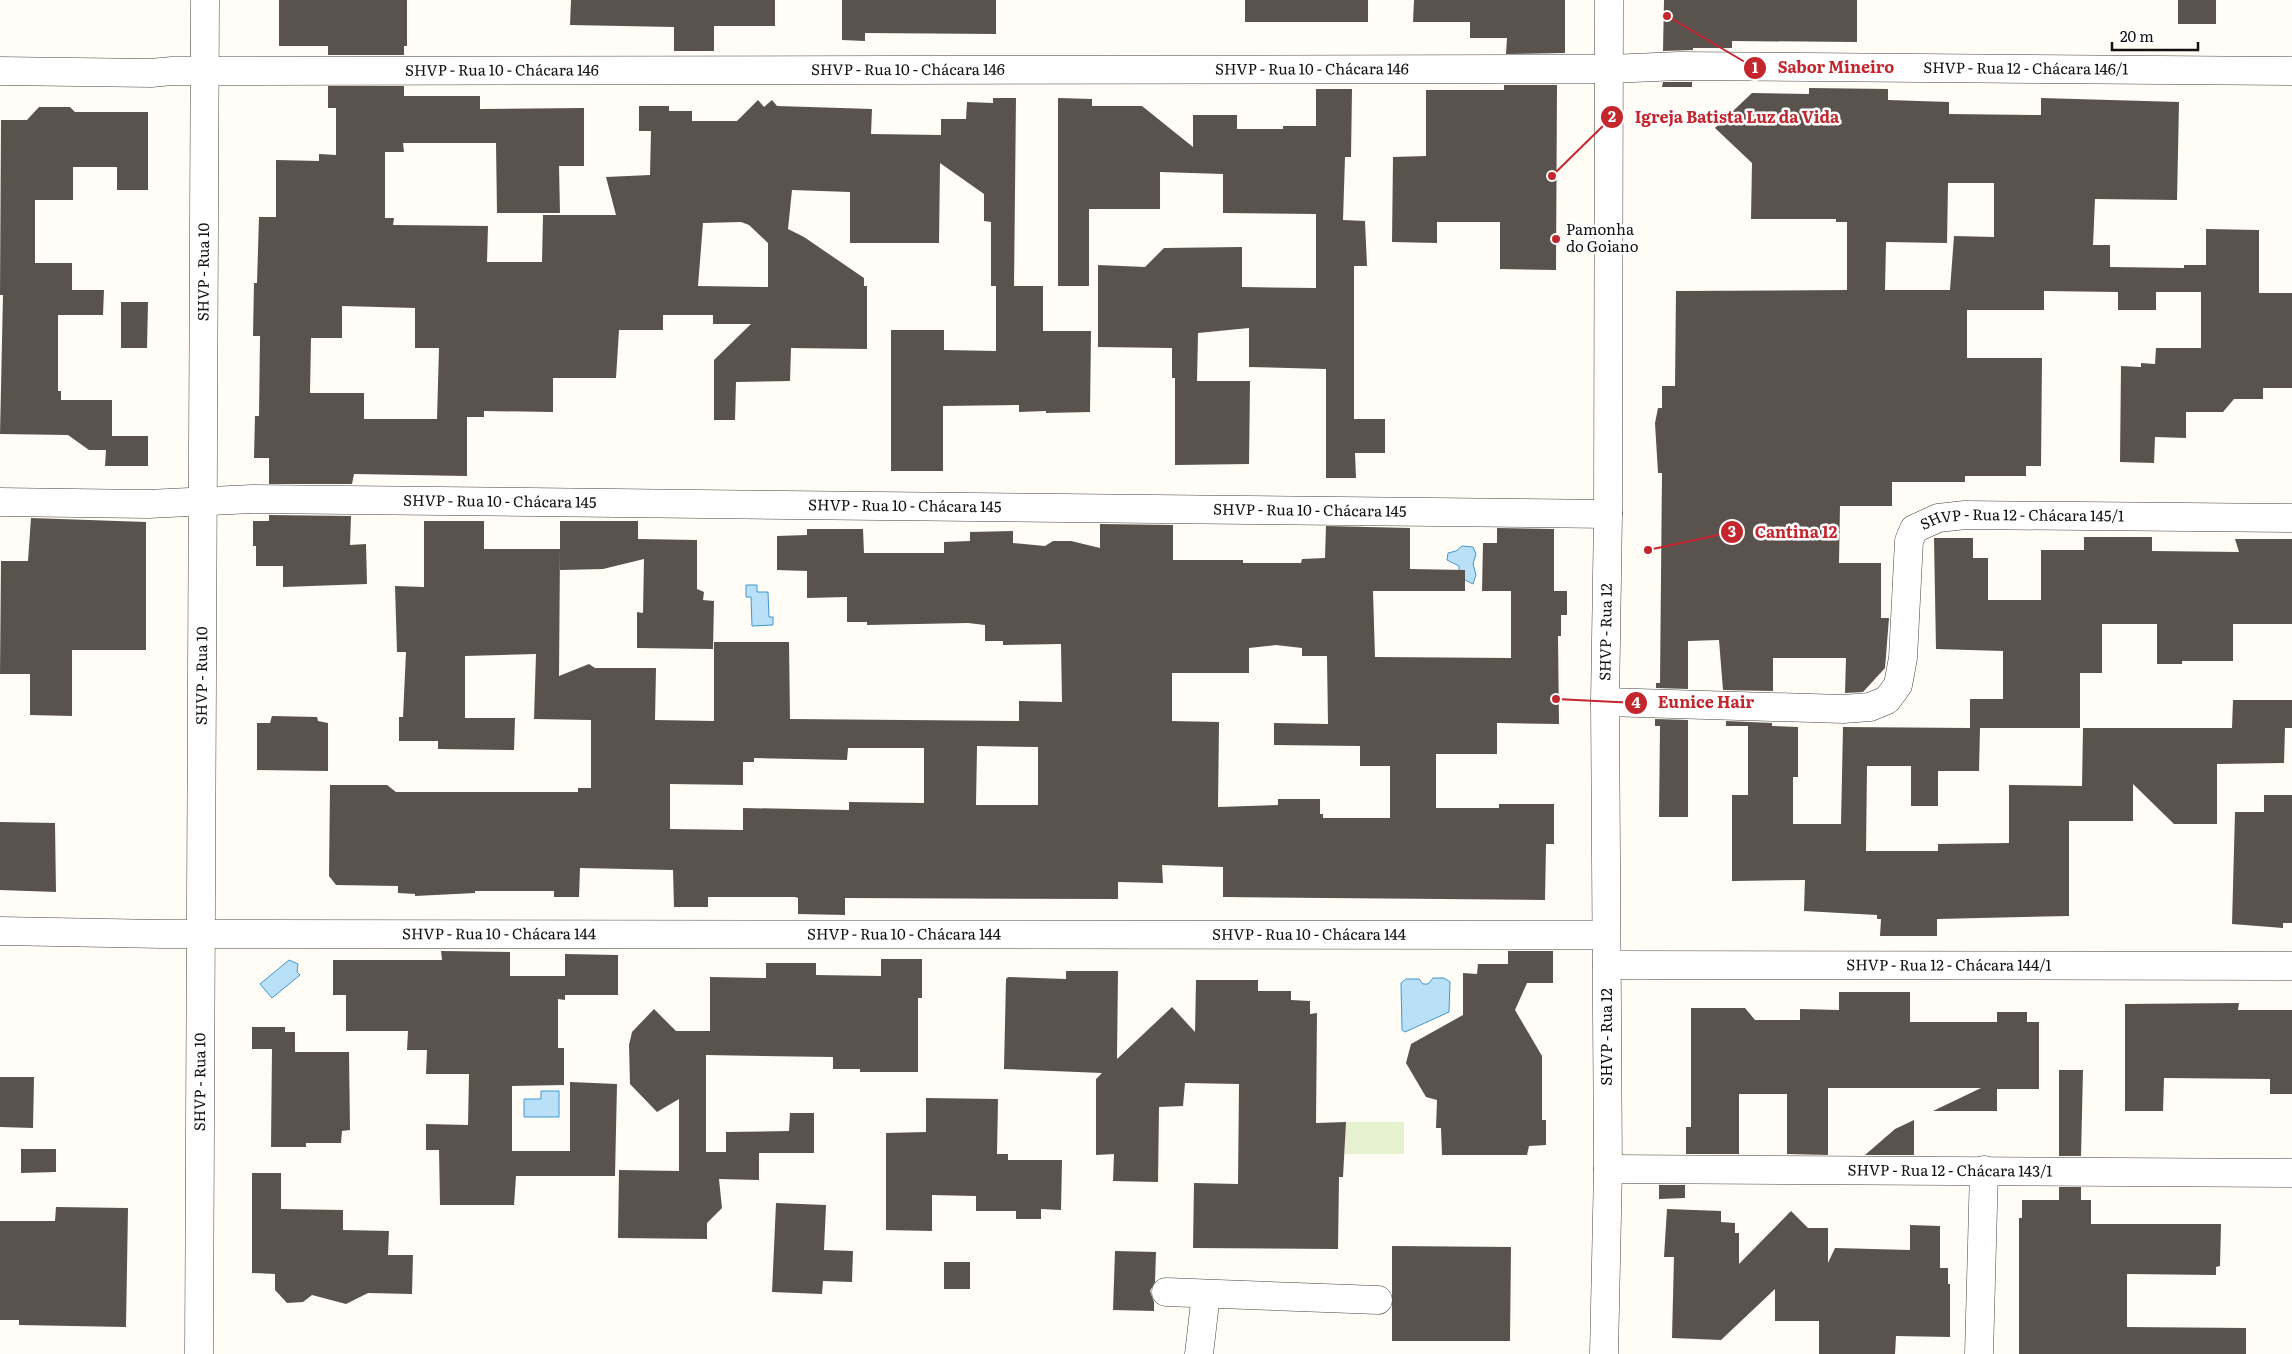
<svg xmlns="http://www.w3.org/2000/svg" width="2292" height="1354" font-family="Literata,serif">
<rect width="100%" height="100%" fill="#fffdf5"/>
<path fill="#e6f2cf" d="M 1345,1122 L 1404,1122 L 1404,1154 L 1345,1154 Z"/>
<path fill="#b9e0f7" stroke="#3f96cf" d="M 1462,546 L 1473,547 L 1476,554 L 1473,564 L 1476,575 L 1473,584 L 1459,577 L 1459,566 L 1447,560 L 1448,553 L 1456,551 Z
M 746,585 L 757,585 L 757,592 L 768,592 L 769,617 L 773,617 L 773,625 L 752,626 L 751,597 L 746,597 Z
M 289,960 L 298,964 L 297,972 L 300,975 L 272,998 L 260,984 Z
M 1433,978 L 1444,978 L 1450,982 L 1449,1012 L 1405,1032 L 1402,1030 L 1401,983 L 1406,979 L 1419,979 L 1423,984 L 1428,984 Z
M 541,1091 L 559,1091 L 559,1117 L 524,1117 L 524,1099 L 541,1099 Z"/>
<path fill="#5a524d" fill-rule="evenodd" d="M 279,0 L 407,0 L 407,46 L 404,46 L 404,55 L 328,55 L 328,46 L 279,46 Z
M 571,0 L 775,0 L 775,26 L 714,26 L 714,51 L 674,51 L 674,27 L 570,25 Z
M 842,0 L 996,0 L 996,34 L 865,33 L 865,41 L 842,40 Z
M 1245,0 L 1368,0 L 1368,22 L 1245,22 Z
M 1414,0 L 1565,0 L 1565,53 L 1506,54 L 1507,38 L 1470,38 L 1470,22 L 1413,22 Z
M 1664,0 L 1857,0 L 1857,42 L 1732,41 L 1732,48 L 1693,48 L 1693,50 L 1663,51 Z
M 2178,0 L 2216,0 L 2216,24 L 2178,24 Z
M 1663,82 L 1692,82 L 1692,87 L 1662,87 Z
M 1504,85 L 1557,85 L 1556,270 L 1500,269 L 1500,222 L 1437,222 L 1437,243 L 1392,242 L 1393,157 L 1426,156 L 1426,90 L 1504,90 Z
M 328,86 L 404,86 L 404,96 L 480,96 L 480,109 L 584,108 L 584,166 L 559,166 L 560,213 L 497,213 L 496,143 L 403,143 L 404,152 L 385,152 L 385,218 L 394,218 L 393,225 L 488,226 L 487,262 L 542,262 L 543,215 L 616,215 L 606,177 L 650,175 L 651,131 L 639,131 L 639,106 L 669,106 L 669,111 L 692,111 L 692,121 L 737,121 L 758,100 L 764,107 L 772,100 L 777,106 L 872,109 L 871,134 L 941,135 L 941,119 L 966,119 L 967,102 L 993,103 L 993,98 L 1016,98 L 1014,286 L 1043,286 L 1043,331 L 1091,331 L 1090,412 L 1046,413 L 1046,411 L 1019,412 L 1019,405 L 943,406 L 943,471 L 891,471 L 891,330 L 944,330 L 944,350 L 996,351 L 996,286 L 991,286 L 991,222 L 984,221 L 984,194 L 940,163 L 939,243 L 850,243 L 850,192 L 792,190 L 788,229 L 804,237 L 864,278 L 864,286 L 867,286 L 867,349 L 791,348 L 790,381 L 736,382 L 735,420 L 714,420 L 714,360 L 751,324 L 713,324 L 713,315 L 663,315 L 663,330 L 619,330 L 616,378 L 553,378 L 553,412 L 484,411 L 484,417 L 467,417 L 467,476 L 354,474 L 352,484 L 269,484 L 269,458 L 254,458 L 255,416 L 259,416 L 260,336 L 253,336 L 254,283 L 257,283 L 259,217 L 276,217 L 276,160 L 319,161 L 319,154 L 336,155 L 336,108 L 328,108 ZM 741,222 L 749,225 L 768,243 L 768,287 L 698,286 L 703,223 ZM 342,306 L 415,308 L 415,348 L 439,348 L 437,419 L 364,419 L 364,393 L 310,393 L 311,338 L 342,338 Z
M 1809,88 L 1888,89 L 1888,100 L 1949,102 L 1949,114 L 2041,115 L 2041,98 L 2179,102 L 2177,200 L 2095,199 L 2093,245 L 2110,245 L 2110,267 L 2184,268 L 2184,265 L 2206,265 L 2206,229 L 2259,230 L 2259,293 L 2292,293 L 2292,388 L 2263,388 L 2263,399 L 2234,399 L 2223,412 L 2186,412 L 2186,438 L 2155,437 L 2154,463 L 2120,462 L 2121,366 L 2141,367 L 2141,363 L 2155,364 L 2156,348 L 2201,348 L 2201,292 L 2156,292 L 2156,310 L 2118,310 L 2118,292 L 2044,291 L 2044,310 L 1967,310 L 1967,358 L 2042,358 L 2041,466 L 2026,466 L 2026,476 L 1965,476 L 1965,482 L 1892,482 L 1892,506 L 1840,506 L 1839,563 L 1881,563 L 1881,618 L 1889,618 L 1885,668 L 1863,692 L 1845,693 L 1846,658 L 1773,658 L 1773,691 L 1723,690 L 1719,640 L 1688,641 L 1688,689 L 1656,688 L 1656,683 L 1660,683 L 1662,473 L 1658,473 L 1655,423 L 1658,408 L 1662,408 L 1662,386 L 1675,386 L 1676,291 L 1847,290 L 1847,222 L 1836,222 L 1836,219 L 1751,219 L 1752,163 L 1715,128 L 1752,93 L 1809,94 ZM 1948,183 L 1994,183 L 1994,237 L 1954,236 L 1950,290 L 1885,290 L 1886,242 L 1947,243 Z
M 1316,89 L 1352,89 L 1351,157 L 1345,157 L 1343,220 L 1365,221 L 1367,266 L 1354,266 L 1354,419 L 1385,419 L 1385,453 L 1355,453 L 1356,478 L 1326,478 L 1326,369 L 1249,367 L 1249,328 L 1198,333 L 1197,381 L 1250,381 L 1249,464 L 1175,465 L 1175,378 L 1172,378 L 1172,348 L 1098,347 L 1098,265 L 1145,267 L 1164,248 L 1242,247 L 1242,287 L 1316,288 L 1316,214 L 1223,213 L 1223,174 L 1160,172 L 1160,209 L 1089,209 L 1089,286 L 1058,286 L 1058,98 L 1092,99 L 1092,106 L 1142,106 L 1193,147 L 1193,115 L 1237,115 L 1237,129 L 1283,129 L 1283,126 L 1316,126 Z
M 39,107 L 70,107 L 75,112 L 148,112 L 148,190 L 117,190 L 117,167 L 73,167 L 73,200 L 35,200 L 35,263 L 72,263 L 72,290 L 104,290 L 103,315 L 58,315 L 58,391 L 61,391 L 61,400 L 112,400 L 112,436 L 148,436 L 148,466 L 105,466 L 106,450 L 89,450 L 68,435 L 0,434 L 3,295 L 0,295 L 1,120 L 27,120 Z
M 121,302 L 148,302 L 147,348 L 121,348 Z
M 269,515 L 351,516 L 350,545 L 366,544 L 367,584 L 283,587 L 283,566 L 256,566 L 256,546 L 253,546 L 253,521 L 269,521 Z
M 31,518 L 146,522 L 146,650 L 72,650 L 72,716 L 30,715 L 30,674 L 0,674 L 1,561 L 28,561 Z
M 424,521 L 484,521 L 484,549 L 560,549 L 559,676 L 589,664 L 595,668 L 656,668 L 655,720 L 714,721 L 714,642 L 789,642 L 790,719 L 1019,721 L 1019,701 L 1062,702 L 1061,644 L 1003,645 L 1003,641 L 985,641 L 985,625 L 968,623 L 867,625 L 867,622 L 847,622 L 847,597 L 807,598 L 807,571 L 777,570 L 777,536 L 807,535 L 807,529 L 863,529 L 864,553 L 944,553 L 944,542 L 970,541 L 970,532 L 1013,531 L 1013,543 L 1045,546 L 1053,541 L 1071,541 L 1100,548 L 1100,524 L 1173,525 L 1173,560 L 1243,560 L 1243,563 L 1301,563 L 1302,559 L 1325,558 L 1326,526 L 1410,528 L 1410,569 L 1465,570 L 1465,591 L 1373,591 L 1375,657 L 1511,658 L 1511,591 L 1482,591 L 1483,543 L 1497,543 L 1497,528 L 1554,529 L 1554,591 L 1567,591 L 1567,615 L 1561,615 L 1561,636 L 1558,636 L 1559,724 L 1497,723 L 1497,754 L 1436,754 L 1436,808 L 1499,808 L 1499,804 L 1554,804 L 1554,844 L 1546,844 L 1545,900 L 1223,897 L 1223,867 L 1162,865 L 1163,883 L 1118,882 L 1118,899 L 845,898 L 845,915 L 798,914 L 798,898 L 795,897 L 708,897 L 708,907 L 674,907 L 673,870 L 580,868 L 579,897 L 554,897 L 554,891 L 475,891 L 475,893 L 415,896 L 415,894 L 398,893 L 398,886 L 336,885 L 329,876 L 330,785 L 387,785 L 396,792 L 578,792 L 578,788 L 591,788 L 591,720 L 534,719 L 536,654 L 465,656 L 465,718 L 515,718 L 514,750 L 438,749 L 438,741 L 399,741 L 399,717 L 403,717 L 406,652 L 397,652 L 395,586 L 424,587 ZM 1276,645 L 1302,648 L 1302,656 L 1327,656 L 1328,724 L 1274,723 L 1274,745 L 1360,746 L 1360,766 L 1390,766 L 1390,818 L 1323,818 L 1323,814 L 1320,814 L 1320,799 L 1278,799 L 1278,805 L 1218,807 L 1219,722 L 1172,721 L 1172,673 L 1249,673 L 1249,648 ZM 977,746 L 1038,747 L 1038,805 L 976,805 ZM 848,748 L 924,748 L 924,803 L 849,802 L 849,810 L 743,808 L 743,830 L 670,829 L 670,784 L 743,785 L 743,762 L 754,762 L 754,758 L 847,760 Z
M 560,521 L 638,521 L 638,539 L 697,540 L 697,589 L 704,592 L 703,600 L 714,601 L 713,649 L 637,648 L 637,612 L 643,613 L 644,559 L 603,569 L 560,570 Z
M 2084,537 L 2152,537 L 2152,551 L 2239,552 L 2235,539 L 2292,539 L 2292,624 L 2233,624 L 2233,661 L 2182,661 L 2182,664 L 2157,664 L 2157,624 L 2102,624 L 2102,673 L 2080,673 L 2080,728 L 1980,728 L 1979,771 L 1938,771 L 1938,806 L 1911,806 L 1911,766 L 1867,766 L 1866,851 L 1938,851 L 1938,844 L 2009,843 L 2009,785 L 2082,786 L 2083,728 L 2232,728 L 2233,700 L 2292,700 L 2292,728 L 2285,728 L 2284,763 L 2217,764 L 2217,824 L 2174,824 L 2133,784 L 2133,821 L 2069,821 L 2069,916 L 1937,919 L 1937,936 L 1880,936 L 1881,919 L 1877,919 L 1877,915 L 1804,911 L 1805,880 L 1732,881 L 1732,795 L 1748,795 L 1748,726 L 1726,726 L 1726,721 L 1772,723 L 1772,726 L 1798,727 L 1798,777 L 1793,777 L 1793,824 L 1841,824 L 1843,727 L 1970,728 L 1970,699 L 2003,699 L 2003,651 L 1936,649 L 1934,538 L 1973,538 L 1973,558 L 1988,558 L 1988,600 L 2041,600 L 2041,550 L 2084,550 Z
M 272,716 L 317,717 L 318,721 L 328,723 L 328,771 L 257,770 L 257,723 L 270,723 Z
M 1655,719 L 1688,720 L 1688,817 L 1659,817 L 1660,726 L 1655,726 Z
M 2264,795 L 2292,795 L 2292,923 L 2283,923 L 2283,928 L 2232,924 L 2235,812 L 2264,812 Z
M 0,822 L 55,823 L 56,892 L 0,890 Z
M 441,951 L 510,952 L 510,976 L 565,976 L 565,954 L 618,955 L 618,995 L 565,995 L 565,1000 L 558,999 L 558,1048 L 564,1048 L 564,1085 L 512,1086 L 512,1151 L 570,1151 L 570,1082 L 617,1084 L 615,1176 L 516,1176 L 514,1205 L 440,1205 L 439,1150 L 426,1150 L 426,1124 L 468,1125 L 469,1074 L 426,1074 L 427,1050 L 407,1050 L 408,1031 L 346,1031 L 346,995 L 333,995 L 333,960 L 442,960 Z
M 1508,951 L 1553,951 L 1553,983 L 1527,983 L 1515,1010 L 1542,1056 L 1542,1120 L 1546,1120 L 1546,1145 L 1529,1146 L 1527,1155 L 1442,1155 L 1441,1128 L 1436,1128 L 1437,1100 L 1426,1097 L 1406,1063 L 1411,1044 L 1463,1015 L 1463,973 L 1477,974 L 1478,964 L 1508,964 Z
M 881,959 L 922,959 L 922,998 L 918,998 L 918,1072 L 860,1072 L 860,1069 L 833,1069 L 833,1057 L 706,1055 L 706,1152 L 726,1152 L 726,1132 L 789,1131 L 790,1113 L 814,1113 L 814,1153 L 759,1153 L 759,1180 L 719,1179 L 722,1208 L 707,1223 L 707,1239 L 618,1238 L 619,1170 L 679,1171 L 679,1099 L 657,1112 L 630,1084 L 629,1045 L 632,1032 L 654,1009 L 676,1031 L 710,1031 L 710,977 L 766,978 L 766,963 L 816,963 L 816,975 L 881,976 Z
M 1066,971 L 1118,971 L 1117,1059 L 1172,1007 L 1195,1032 L 1196,980 L 1258,980 L 1258,991 L 1291,991 L 1291,1000 L 1310,1001 L 1310,1014 L 1317,1013 L 1316,1123 L 1346,1122 L 1343,1177 L 1339,1177 L 1338,1249 L 1193,1248 L 1194,1183 L 1238,1184 L 1239,1084 L 1185,1083 L 1183,1106 L 1159,1107 L 1158,1182 L 1113,1181 L 1114,1154 L 1096,1155 L 1096,1079 L 1102,1073 L 1004,1069 L 1006,979 L 1008,977 L 1066,979 Z
M 1839,992 L 1910,992 L 1910,1022 L 1997,1022 L 1997,1012 L 2027,1012 L 2027,1022 L 2039,1022 L 2039,1089 L 1997,1089 L 1997,1111 L 1933,1111 L 1981,1088 L 1828,1088 L 1828,1155 L 1787,1154 L 1787,1094 L 1739,1094 L 1739,1154 L 1686,1154 L 1686,1127 L 1691,1127 L 1691,1008 L 1745,1008 L 1755,1020 L 1800,1020 L 1800,1009 L 1839,1010 Z
M 2239,1003 L 2238,1010 L 2292,1010 L 2292,1094 L 2270,1094 L 2270,1079 L 2164,1078 L 2163,1111 L 2125,1111 L 2125,1004 Z
M 252,1027 L 285,1027 L 285,1032 L 295,1032 L 295,1052 L 349,1052 L 350,1130 L 342,1131 L 341,1143 L 306,1143 L 306,1147 L 271,1147 L 272,1049 L 252,1049 Z
M 2059,1070 L 2083,1070 L 2081,1156 L 2059,1156 Z
M 0,1077 L 34,1077 L 33,1128 L 0,1127 Z
M 926,1098 L 998,1099 L 997,1154 L 1008,1154 L 1008,1160 L 1062,1160 L 1061,1210 L 1041,1209 L 1041,1219 L 1016,1219 L 1016,1211 L 976,1211 L 976,1196 L 932,1195 L 932,1231 L 886,1230 L 886,1133 L 926,1132 Z
M 1914,1120 L 1914,1155 L 1865,1155 L 1895,1129 Z
M 21,1149 L 56,1149 L 56,1172 L 21,1173 Z
M 252,1173 L 281,1173 L 281,1209 L 343,1210 L 343,1230 L 389,1231 L 388,1255 L 413,1255 L 412,1294 L 368,1293 L 346,1304 L 312,1295 L 303,1302 L 287,1303 L 275,1290 L 275,1274 L 252,1273 Z
M 1659,1185 L 1685,1185 L 1685,1198 L 1659,1199 Z
M 2059,1187 L 2081,1187 L 2081,1200 L 2091,1200 L 2091,1224 L 2221,1224 L 2220,1266 L 2216,1267 L 2216,1275 L 2127,1274 L 2127,1327 L 2246,1328 L 2246,1354 L 2019,1354 L 2019,1218 L 2022,1218 L 2022,1200 L 2059,1200 Z
M 776,1203 L 826,1205 L 824,1250 L 853,1251 L 852,1282 L 823,1281 L 822,1294 L 772,1292 Z
M 56,1207 L 128,1208 L 126,1327 L 19,1325 L 19,1320 L 0,1320 L 0,1221 L 55,1221 Z
M 1667,1209 L 1721,1211 L 1721,1222 L 1735,1223 L 1735,1233 L 1739,1233 L 1739,1264 L 1791,1211 L 1808,1228 L 1828,1228 L 1828,1263 L 1835,1248 L 1910,1250 L 1910,1225 L 1940,1226 L 1940,1268 L 1948,1268 L 1948,1284 L 1950,1284 L 1950,1337 L 1896,1336 L 1895,1354 L 1819,1354 L 1819,1321 L 1775,1321 L 1775,1289 L 1721,1340 L 1672,1338 L 1674,1257 L 1664,1257 Z
M 1392,1246 L 1511,1247 L 1510,1341 L 1392,1341 Z
M 1115,1251 L 1156,1252 L 1155,1282 L 1150,1291 L 1154,1302 L 1154,1311 L 1113,1310 Z
M 944,1262 L 970,1262 L 970,1289 L 944,1289 Z"/>
<g fill="none" stroke-linecap="round" stroke-linejoin="round">
<g stroke="#444" stroke-width="29">
<g id="minor">
<path id="s1" d="M 0,71 L 151,73 L 172,71 L 1610,69 L 1679,66 L 2292,71"/>
<path id="s2" d="M 0,502 L 148,504 L 252,499 L 1608,514"/>
<path id="s3" d="M 1605,702 L 1843,709 L 1870,707 L 1887,700 L 1898,685 L 1903,658 L 1909,541 L 1914,529 L 1938,518 L 1965,515 L 2292,518"/>
<path id="s4" d="M 0,931 L 162,934 L 1606,935"/>
<path id="s5" d="M 1607,965 L 2292,966"/>
<path id="s6" d="M 1608,1169 L 2292,1173"/>
<path d="M 1166,1292 L 1378,1300"/>
<path d="M 1199,1354 L 1206,1294"/>
<path d="M 1979,1354 L 1984,1170"/>
</g>
</g>
<g stroke="#444" stroke-width="29">
<g id="tertiary">
<path id="s7" d="M 199,1354 L 205,0"/>
<path id="s8" d="M 1604,1354 L 1608,1169 L 1605,702 L 1608,514 L 1609,0"/>
</g>
</g>
<use href="#minor" stroke="#fff" stroke-width="28"/>
<use href="#tertiary" stroke="#fff" stroke-width="28"/>
</g>
<circle fill="#c4262e" stroke="#fff" stroke-width="2" cx="1556" cy="239" r="5"/>
<g text-anchor="middle" stroke-width="5" stroke-linejoin="round" paint-order="stroke">
<g font-size="15" fill="#111" stroke="#fff">
<text dy="5" stroke="none"><textPath href="#s1" startOffset="1312">SHVP - Rua 10 - Chácara 146</textPath></text>
<text dy="5" stroke="none"><textPath href="#s1" startOffset="2026">SHVP - Rua 12 - Chácara 146/1</textPath></text>
<text dy="5" stroke="none"><textPath href="#s1" startOffset="908">SHVP - Rua 10 - Chácara 146</textPath></text>
<text dy="5" stroke="none"><textPath href="#s1" startOffset="502">SHVP - Rua 10 - Chácara 146</textPath></text>
<text dy="5" stroke="none"><textPath href="#s7" startOffset="1082">SHVP - Rua 10</textPath></text>
<text dy="5" stroke="none"><textPath href="#s2" startOffset="500">SHVP - Rua 10 - Chácara 145</textPath></text>
<text dy="5" stroke="none"><textPath href="#s2" startOffset="905">SHVP - Rua 10 - Chácara 145</textPath></text>
<text dy="5" stroke="none"><textPath href="#s2" startOffset="1310">SHVP - Rua 10 - Chácara 145</textPath></text>
<text dy="5" stroke="none"><textPath href="#s3" startOffset="570">SHVP - Rua 12 - Chácara 145/1</textPath></text>
<text dy="5" stroke="none"><textPath href="#s8" startOffset="722">SHVP - Rua 12</textPath></text>
<text dy="5" stroke="none"><textPath href="#s7" startOffset="678">SHVP - Rua 10</textPath></text>
<text dy="5" stroke="none"><textPath href="#s4" startOffset="499">SHVP - Rua 10 - Chácara 144</textPath></text>
<text dy="5" stroke="none"><textPath href="#s4" startOffset="904">SHVP - Rua 10 - Chácara 144</textPath></text>
<text dy="5" stroke="none"><textPath href="#s4" startOffset="1309">SHVP - Rua 10 - Chácara 144</textPath></text>
<text dy="5" stroke="none"><textPath href="#s5" startOffset="342">SHVP - Rua 12 - Chácara 144/1</textPath></text>
<text transform="translate(1607 1037) rotate(-90)" y="5">SHVP - Rua 12</text>
<text dy="5" stroke="none"><textPath href="#s7" startOffset="272">SHVP - Rua 10</textPath></text>
<text dy="5" stroke="none"><textPath href="#s6" startOffset="342">SHVP - Rua 12 - Chácara 143/1</textPath></text>
</g>
<g font-size="15" fill="#111" stroke="#fff" text-anchor="start">
<text x="1566" y="235">Pamonha<tspan x="1566" dy="17">do Goiano</tspan></text>
</g>
</g>
<path fill="none" stroke="#c4262e" stroke-width="2" d="M1667 16L1755 68M1552 176L1612 117M1648 550L1732 532M1556 699L1636 703"/>
<g fill="#c4262e" stroke="#fff" stroke-width="2">
<circle cx="1667" cy="16" r="5"/>
<circle cx="1552" cy="176" r="5"/>
<circle cx="1648" cy="550" r="5"/>
<circle cx="1556" cy="699" r="5"/>
<circle cx="1755" cy="68" r="12"/>
<circle cx="1612" cy="117" r="12"/>
<circle cx="1732" cy="532" r="12"/>
<circle cx="1636" cy="703" r="12"/>
</g>
<g font-size="15" text-anchor="middle" font-weight="bold" fill="#fff">
<text x="1755" y="73">1</text>
<text x="1612" y="122">2</text>
<text x="1732" y="537">3</text>
<text x="1636" y="708">4</text>
</g>
<g font-size="16" text-anchor="middle" font-weight="bold" fill="#c4262e" stroke="#fff" stroke-width="5" stroke-linejoin="round" paint-order="stroke">
<text x="1836" y="73">Sabor Mineiro</text>
<text x="1737" y="123">Igreja Batista Luz da Vida</text>
<text x="1796" y="538">Cantina 12</text>
<text x="1706" y="708">Eunice Hair</text>
</g>
<path d="M2112 42v8h86v-8" fill="none" stroke="#111111" stroke-width="2.5"/>
<text x="2120" y="42" font-size="15" fill="#111111" stroke="#ffffff" stroke-width="4" paint-order="stroke">20 m</text>
</svg>
